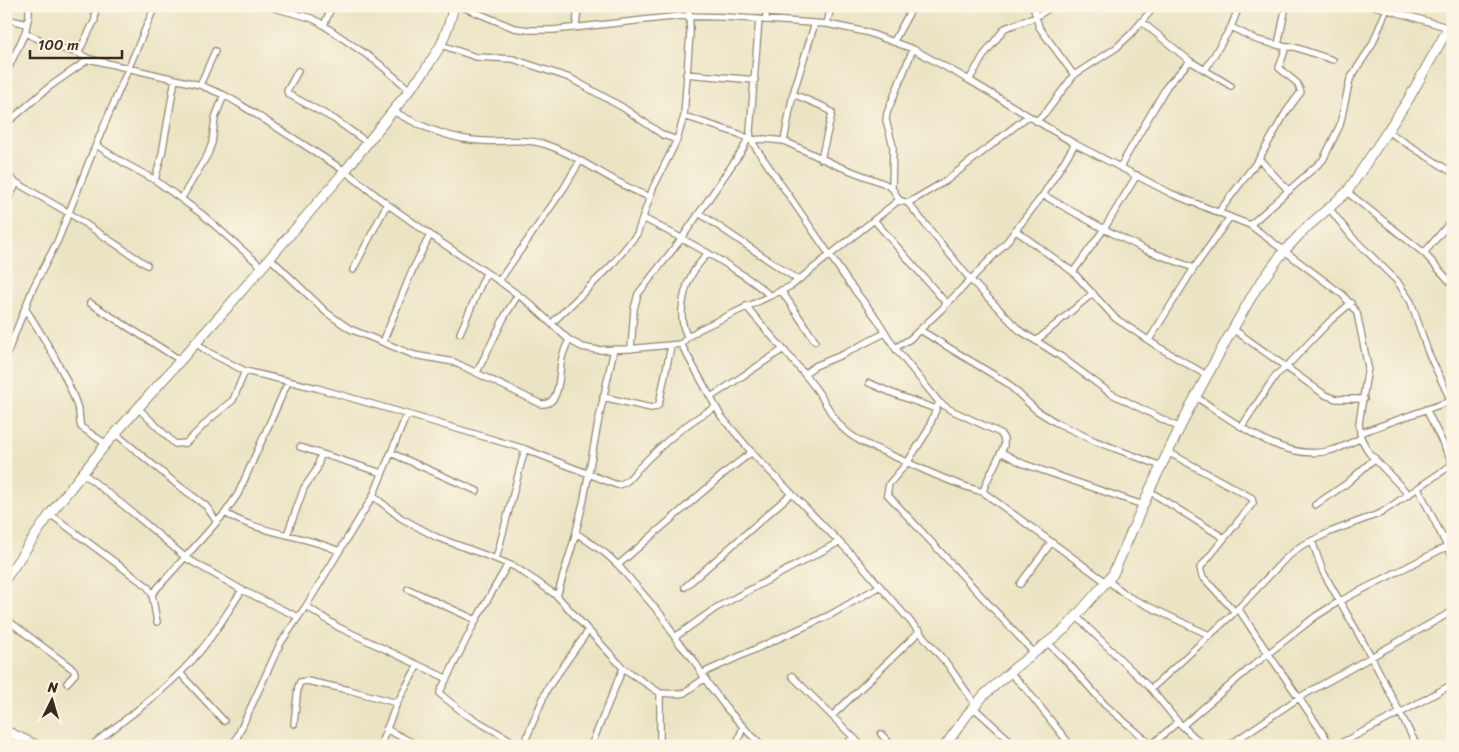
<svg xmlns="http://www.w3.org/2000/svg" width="1459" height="752" font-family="Sriracha,sans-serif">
<rect width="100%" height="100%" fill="#fcf5e5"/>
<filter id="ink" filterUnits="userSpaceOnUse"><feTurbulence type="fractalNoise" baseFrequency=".02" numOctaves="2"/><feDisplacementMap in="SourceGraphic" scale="10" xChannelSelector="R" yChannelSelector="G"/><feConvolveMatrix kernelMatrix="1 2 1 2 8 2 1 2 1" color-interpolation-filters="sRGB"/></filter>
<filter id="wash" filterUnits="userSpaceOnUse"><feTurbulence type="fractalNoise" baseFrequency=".0096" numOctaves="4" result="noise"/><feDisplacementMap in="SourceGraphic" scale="20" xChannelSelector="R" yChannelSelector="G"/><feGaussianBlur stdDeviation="1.12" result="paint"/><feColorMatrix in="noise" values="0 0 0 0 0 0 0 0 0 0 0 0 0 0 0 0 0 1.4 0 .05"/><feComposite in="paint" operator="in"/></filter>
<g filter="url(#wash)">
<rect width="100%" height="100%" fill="#ebe4c4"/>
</g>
<g filter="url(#ink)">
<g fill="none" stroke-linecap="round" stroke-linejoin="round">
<g stroke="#938771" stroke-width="8">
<path id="street" d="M 267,6 L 311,18 L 319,22 L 377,62 L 410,90
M 460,6 L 514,28 L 530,30 L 553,30 L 681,16 L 725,17 L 827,24 L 847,28 L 866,32 L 913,49 L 969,80 L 1075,144 L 1172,194 L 1250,225 L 1343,295 L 1357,313 L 1368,367 L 1359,423 L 1361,438 L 1369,453 L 1409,495
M 766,6 L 766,19
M 1033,6 L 1039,27 L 1074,75
M 1375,6 L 1450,28
M 6,19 L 27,24
M 759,19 L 750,131 L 751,140 L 756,148 L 849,283 L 877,319 L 895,348 L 939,402 L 949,409 L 1000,433 L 1004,439 L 1004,446 L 986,483 L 983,492 L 1106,582
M 1142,22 L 1190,61 L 1231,86
M 827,24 L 831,6
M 324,25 L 332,6
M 576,27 L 578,6
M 1231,27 L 1257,40 L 1286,47 L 1294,47 L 1333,60
M 25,33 L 57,47 L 78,53 L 89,59 L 200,85 L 224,95 L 238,103 L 345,171 L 387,204 L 439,241 L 499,281 L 528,302 L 569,340 L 582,347 L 597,350 L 627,349 L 681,344 L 688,337 L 700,329 L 791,286 L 899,200 L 908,203 L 947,180 L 1028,116
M 894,41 L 913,6
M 441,45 L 476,57 L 513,59 L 570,78 L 622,107 L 663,135 L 677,140
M 1278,45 L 1286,6
M 78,53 L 95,20 L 95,6
M 1205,70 L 1231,27 L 1239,6
M 298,71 L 287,91 L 288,94 L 334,119 L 368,143
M 6,73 L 25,33 L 29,15 L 29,6
M 686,74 L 755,80
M 969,80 L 984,55 L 1005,28 L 1036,17 L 1053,6
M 200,85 L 215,51
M 793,94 L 824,107 L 832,113 L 821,159
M 393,111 C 421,127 451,140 483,141 C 503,142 524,138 544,144 C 581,156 613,184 650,197
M 684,116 L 739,134 L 751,140 L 764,139 L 784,141 L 838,166 L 883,183 L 892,188 L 899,200
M 1036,121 L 1047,111 L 1074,75 L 1116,48 L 1131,34 L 1155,6
M 6,124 L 49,87 L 89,59
M 1387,131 L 1453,173
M 784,141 L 793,94 L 815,23
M 96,145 L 124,163 L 155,180 L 203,215 L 262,267
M 1259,159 L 1289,191
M 1120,167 L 1167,86 L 1190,61
M 6,175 L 17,183 L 69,213 L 147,265
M 155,180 L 162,154 L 175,79
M 892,188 L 893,146 L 886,120 L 887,113 L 913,49
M 1347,192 L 1424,253 L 1453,285
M 1043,195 L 1104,229 L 1146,250 L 1194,268
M 181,199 L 208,154 L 212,143 L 215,118 L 224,95
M 6,203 L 17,183
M 908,203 L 970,279 L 1019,330 L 1060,356 L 1110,393 L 1180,428
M 1329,208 L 1352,237 L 1397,281 L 1411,302 L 1428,352 L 1451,401
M 699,213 L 798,280
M 1218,213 L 1259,159 L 1286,112 L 1301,92 L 1297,83 L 1279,68 L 1286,47
M 643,218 C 672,233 701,248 729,266 C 743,275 757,283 770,296
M 874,220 L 947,304
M 1250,225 L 1323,160 L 1340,125 L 1350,79 L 1372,45 L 1388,6
M 1015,230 L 1073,272 L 1115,318 L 1160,348 L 1208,376
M 1424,253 L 1453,219
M 270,258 L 327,313 L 350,329 L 414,355 L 454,362 L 541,404 C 560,406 559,376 561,363 C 562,354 565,348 569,340
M 353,270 L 387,204
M 1073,272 L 1104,229 L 1137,175
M 499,281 L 564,188 L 580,161
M 781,290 L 815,341
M 90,303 L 180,360
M 746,306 C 768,333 792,358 813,385 C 823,397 829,412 839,424 C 852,440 873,447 891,455 C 922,469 951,483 983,492
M 25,308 C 44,338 69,378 79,412 C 80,417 79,422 81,427 L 106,444
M 552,323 L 611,266 L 637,234 L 653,188 L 677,140 L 684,116 L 690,32 L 689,6
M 1233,329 L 1325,395 L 1336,399 L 1364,399
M 920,330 L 1007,383 L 1036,410 L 1055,422 L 1095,441 L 1161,466
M 460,333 L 486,273
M 688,337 C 677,321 683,292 691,276 C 695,268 702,260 708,253
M 1149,340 L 1194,268 L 1230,217
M 1036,341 L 1093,293
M 383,342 L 412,271 L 430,235
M 196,343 L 208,352 L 245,371 L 317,388 L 468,432 L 525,449 L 617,485 C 627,484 632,476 638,469 C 661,445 686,422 716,407
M 681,344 L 721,416 L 754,455 L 859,562 L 948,665 L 975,704
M 895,348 L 910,339 L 943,308 L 1005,244 L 1043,195 L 1075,144
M 631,349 L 634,309 L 638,294 L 682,238 L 743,149 L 748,138
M 6,356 L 33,288 L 58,240 L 92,154 L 155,6
M 477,372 L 506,314 L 518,295
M 804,374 L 815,366 L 844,354 L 885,333
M 869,383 L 897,395 L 936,409
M 603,397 L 651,408 L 656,407 L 659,404 L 671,346
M 711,397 L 782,350
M 1196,397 C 1234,421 1284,464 1332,450 C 1342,448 1352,442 1361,438
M 939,402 L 927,432 L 907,463 L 889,484 L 887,494 L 1034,653
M 138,408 L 175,444 L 186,443 L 211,418 L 233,400 L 245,371
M 1426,409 L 1453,464
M 1242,426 L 1276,375 L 1286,367 L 1330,321 L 1351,303
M 1360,433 L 1453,400
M 116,434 L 174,482 L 206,506 L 217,522
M 300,447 L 382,473
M 1001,452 L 1024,464 L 1143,505
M 1168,452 L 1252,498 L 1253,503 L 1200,568 L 1202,576 L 1235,612
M 391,453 L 477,491
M 83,473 L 133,513 L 186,558 L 242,590 L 298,617
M 1418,488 L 1453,558
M 1149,491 L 1224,538
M 373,496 L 401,518 L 436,537 L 496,559 L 515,567 L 536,581 L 557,596 L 623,668 L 660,693 L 678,694 L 684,693 L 705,678
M 1315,505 L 1346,484 L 1375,458
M 225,513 C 260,534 302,534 339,551
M 50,514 L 147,586 L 152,594 L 157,622
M 576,533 L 605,553 L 618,565 L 663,617 L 677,641 L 693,659 L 709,685 L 728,710 L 749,733 L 763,746
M 287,535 L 304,488 L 317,469 L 321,454
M 1443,539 L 1453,534
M 1312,541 L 1323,572 L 1371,656 L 1417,746
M 496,559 L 525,449
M 508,564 L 476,620 L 440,692 L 440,694 L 465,714 L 521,746
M 618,565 L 727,471 L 752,452
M 1107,580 L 1129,597 L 1209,635
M 1020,584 L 1051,543
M 685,587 L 791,494
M 408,589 L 476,620
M 152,594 L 225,513 L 238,494 L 288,382
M 557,596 L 574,540 L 584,499 L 598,423 L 614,349
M 306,606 L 338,627 L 446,678
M 1238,608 C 1268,655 1301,699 1331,746
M 1077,617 L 1151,689 L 1178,722 L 1204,746
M 6,619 L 74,670 L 75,674 L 67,683
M 675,637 L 716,608 L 839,542
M 1048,643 L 1070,665 L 1105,705 L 1152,745
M 1009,672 L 1026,689 L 1071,746
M 180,673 L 224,721
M 703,673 L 830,615 L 880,586
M 792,676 L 862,746
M 1151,689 L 1235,612 L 1285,559 L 1301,546 L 1330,532 L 1381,513 L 1453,464
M 973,707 L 1016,746
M 832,716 L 920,631
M 294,724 L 298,687 L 300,682 L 307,681 L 349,690 L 397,703
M 1182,726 L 1256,663 L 1316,616 L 1340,601 L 1446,547
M 386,729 L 419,746
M 881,734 L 892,746
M 91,746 C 129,716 170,688 201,650 C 216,632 229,610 242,590
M 233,746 L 280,644 L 306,606 L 373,496 L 407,414
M 380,746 L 397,703 L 418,665
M 523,746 L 547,689 L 588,631
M 591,746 L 623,668
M 660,746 L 660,693
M 736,746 L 743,727
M 845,746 L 853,737
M 1150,746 L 1178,722
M 1228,746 L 1300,697 L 1453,611
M 1335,746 L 1400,713 L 1453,684"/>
</g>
<g stroke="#938771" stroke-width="11">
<path id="secondary" d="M 6,578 L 50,514 L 106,444 L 226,309 L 345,171 L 424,72 L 441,45 L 449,24 L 454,6
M 6,731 L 38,746
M 945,746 L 967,715 L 984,695 L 1017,666 L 1065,629 L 1113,574 L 1151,487 L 1190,407 L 1226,341 L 1256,289 L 1284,251 L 1306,228 L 1347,192 L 1408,100 L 1453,20"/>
</g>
<use href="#street" stroke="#fff" stroke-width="5.5"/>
<use href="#secondary" stroke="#fff" stroke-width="9"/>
</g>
</g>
<rect width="1459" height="752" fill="none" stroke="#fcf5e5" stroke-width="25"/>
<g transform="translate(52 700) rotate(5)" stroke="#fcf5e5" stroke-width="4" paint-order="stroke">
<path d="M0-4L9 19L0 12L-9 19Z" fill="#3b2a1e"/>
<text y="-8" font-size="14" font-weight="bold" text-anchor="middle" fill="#3b2a1e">N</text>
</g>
<path d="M30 50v8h92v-8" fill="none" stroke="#3b2a1e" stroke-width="2.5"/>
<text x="38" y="50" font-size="15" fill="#3b2a1e" stroke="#fcf5e5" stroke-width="4" paint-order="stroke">100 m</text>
</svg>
